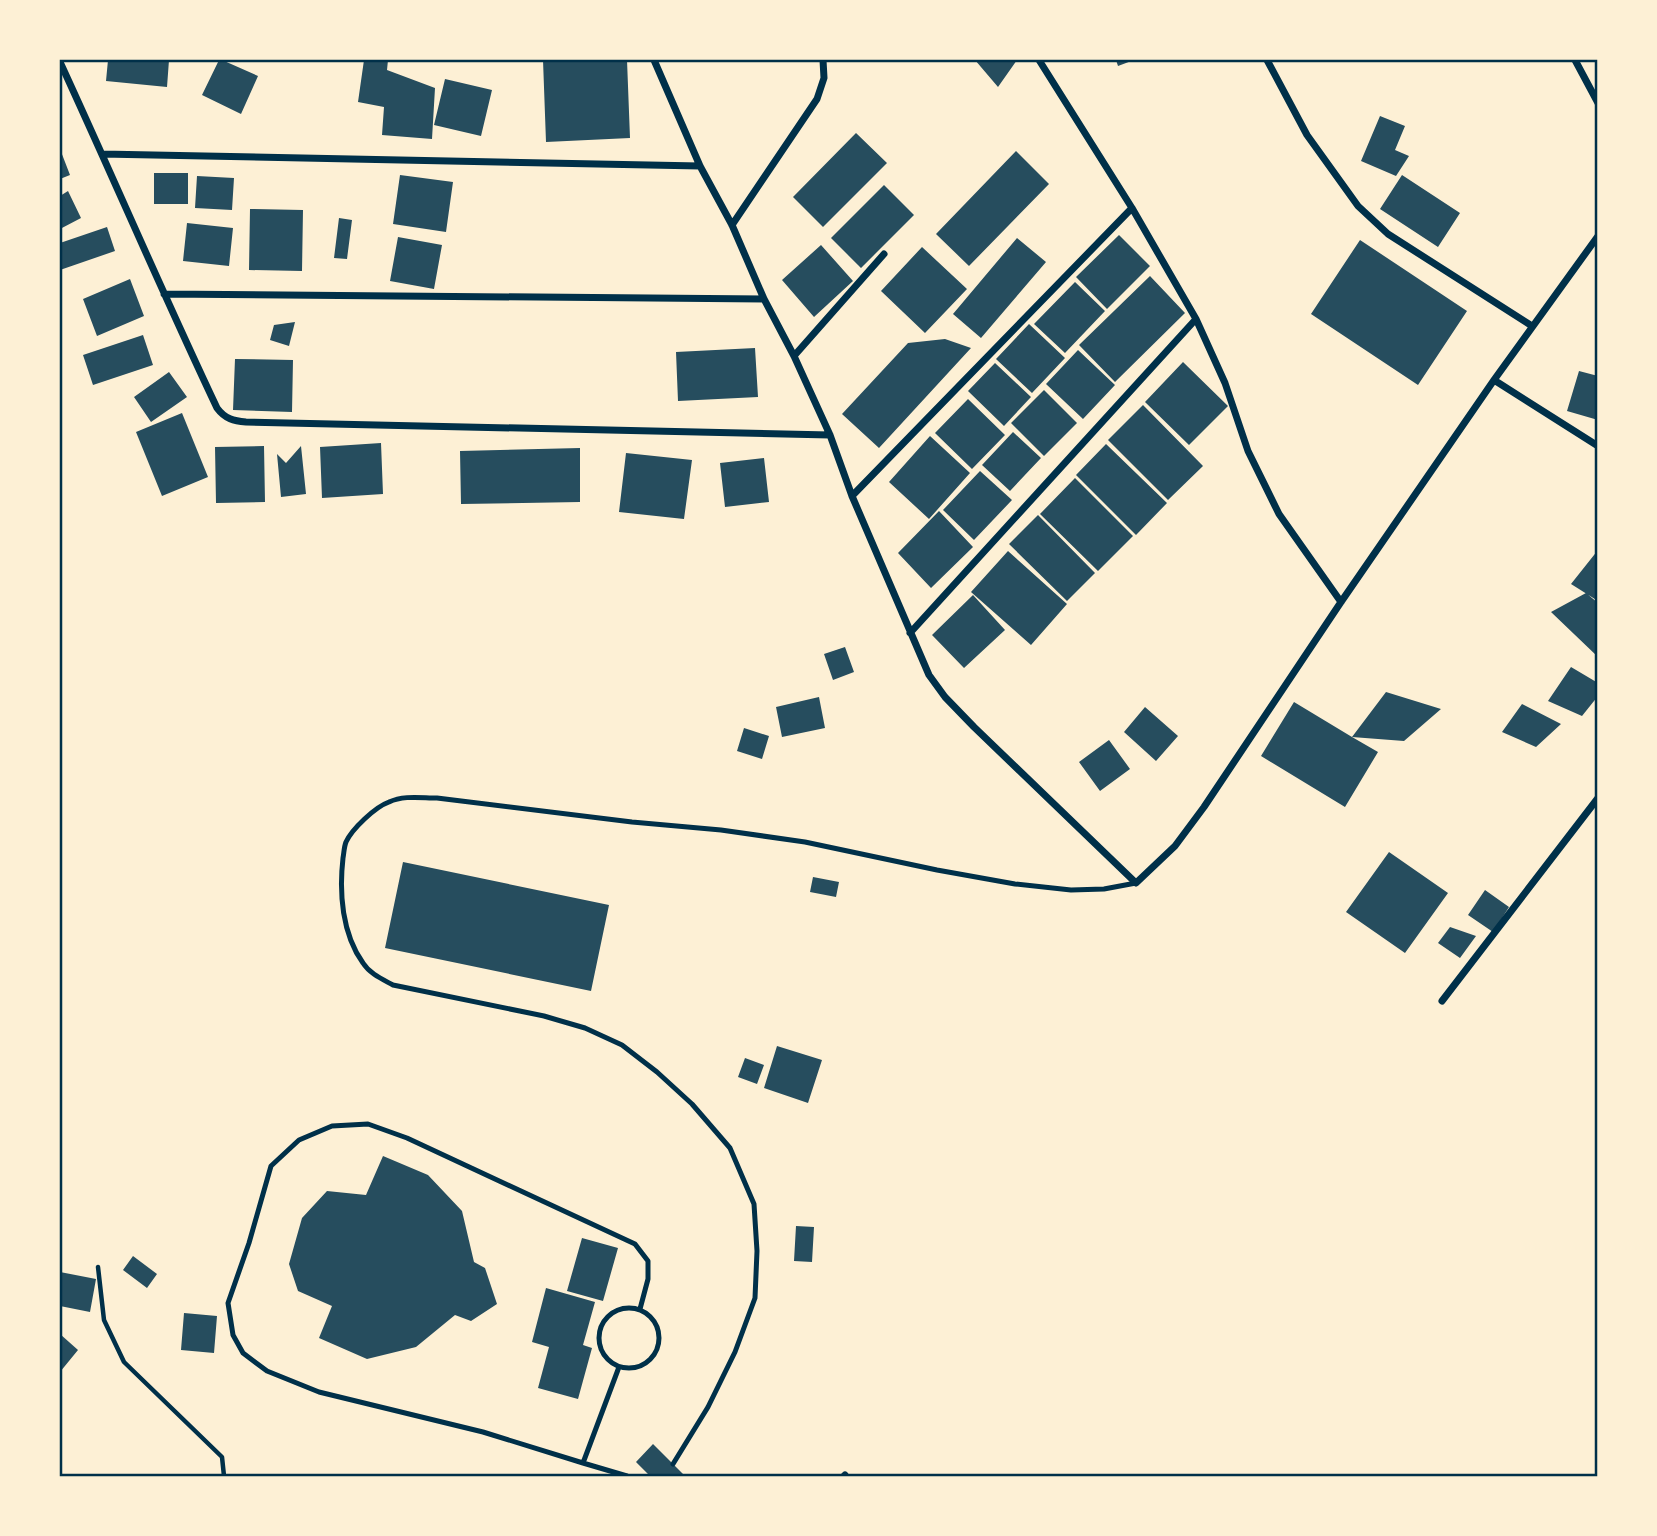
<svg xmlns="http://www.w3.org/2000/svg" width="1657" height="1536" font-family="'DM Sans',sans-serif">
<rect width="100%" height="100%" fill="#fdf0d5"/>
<path fill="#264d5e" d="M 108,60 L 169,60 L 167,87 L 106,81 Z
M 219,60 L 222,60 L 258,76 L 241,114 L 202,95 Z
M 364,60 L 388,60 L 387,70 L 435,88 L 432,139 L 382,135 L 384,107 L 358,102 Z
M 543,60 L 627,60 L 630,138 L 546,142 Z
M 975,60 L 1017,60 L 998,87 Z
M 1116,60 L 1134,60 L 1118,66 Z
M 445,79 L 492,90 L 481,136 L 434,125 Z
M 1380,116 L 1405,126 L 1395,150 L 1409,156 L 1396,176 L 1361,161 Z
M 856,133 L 887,163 L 823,227 L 793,197 Z
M 60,149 L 70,175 L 60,179 Z
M 1016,151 L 1049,184 L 969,266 L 936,234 Z
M 154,173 L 188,173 L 188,204 L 154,204 Z
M 400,175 L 453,182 L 446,232 L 393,224 Z
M 1402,175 L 1460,213 L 1438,247 L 1380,209 Z
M 197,176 L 234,178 L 232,210 L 195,208 Z
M 884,185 L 914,215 L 861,268 L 831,238 Z
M 68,191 L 81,218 L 60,229 L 60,196 Z
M 250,209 L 303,210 L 302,271 L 249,270 Z
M 339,218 L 352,220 L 347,259 L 334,258 Z
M 187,223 L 233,228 L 229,266 L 183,261 Z
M 107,227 L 115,251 L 60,270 L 60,243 Z
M 1119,235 L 1150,266 L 1107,309 L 1076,277 Z
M 398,237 L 442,245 L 434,289 L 390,281 Z
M 1017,238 L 1046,262 L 981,338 L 953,314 Z
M 1360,240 L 1467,311 L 1418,385 L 1311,314 Z
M 821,245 L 853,281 L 814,317 L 782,280 Z
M 922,247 L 967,289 L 925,333 L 881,291 Z
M 1150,276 L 1185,313 L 1115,382 L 1079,345 Z
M 130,279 L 144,316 L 97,336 L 83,299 Z
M 1075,282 L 1105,311 L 1065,353 L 1034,324 Z
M 295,322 L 289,346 L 270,340 L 274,325 Z
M 1029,324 L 1065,358 L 1032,393 L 996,359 Z
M 143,335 L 153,365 L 93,385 L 83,355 Z
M 945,339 L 971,348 L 879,448 L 842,414 L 908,343 Z
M 755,348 L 758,397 L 678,401 L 676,352 Z
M 1078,350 L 1115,385 L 1083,419 L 1046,384 Z
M 235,359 L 293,360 L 292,412 L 233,410 Z
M 1183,362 L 1228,406 L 1189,445 L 1145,402 Z
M 995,363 L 1031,397 L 1004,426 L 968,391 Z
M 1579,371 L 1598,376 L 1598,420 L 1567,411 Z
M 169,372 L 187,397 L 151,422 L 134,397 Z
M 1044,390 L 1077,423 L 1044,456 L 1011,423 Z
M 968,399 L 1005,435 L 972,469 L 935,433 Z
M 1143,405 L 1203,466 L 1168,500 L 1108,440 Z
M 182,413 L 208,477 L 162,496 L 136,432 Z
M 1013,432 L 1041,458 L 1010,491 L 982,465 Z
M 930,436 L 970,473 L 929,519 L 889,482 Z
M 381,443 L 383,494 L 322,498 L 320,447 Z
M 1106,444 L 1167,503 L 1136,535 L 1076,475 Z
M 264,446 L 265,502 L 216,503 L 215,447 Z
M 301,446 L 306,494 L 281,497 L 277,454 L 286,463 Z
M 580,448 L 580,502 L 461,504 L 460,451 Z
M 626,453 L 692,460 L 684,519 L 619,512 Z
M 764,458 L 769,502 L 725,507 L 720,463 Z
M 980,471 L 1012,500 L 974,540 L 943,510 Z
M 1075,478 L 1133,536 L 1098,571 L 1040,514 Z
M 939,511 L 973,547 L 931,588 L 898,553 Z
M 1038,515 L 1095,573 L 1067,601 L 1009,544 Z
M 1598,550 L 1598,601 L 1571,584 Z
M 1008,551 L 1067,604 L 1031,645 L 971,592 Z
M 1586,593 L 1598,603 L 1598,657 L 1551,612 Z
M 973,595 L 1005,630 L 964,668 L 932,635 Z
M 845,647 L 854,672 L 833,680 L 824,654 Z
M 1571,667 L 1598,683 L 1598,696 L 1582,716 L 1548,701 Z
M 1386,692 L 1441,709 L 1404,741 L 1352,737 L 1378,752 L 1345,807 L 1261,756 L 1294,702 L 1352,737 Z
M 819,697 L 825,728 L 782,737 L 776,707 Z
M 1522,704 L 1561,724 L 1536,747 L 1502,732 Z
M 1145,707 L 1178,736 L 1156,761 L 1124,732 Z
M 744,728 L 769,736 L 762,759 L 737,751 Z
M 1109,740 L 1130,769 L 1100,791 L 1079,762 Z
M 1389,852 L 1448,893 L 1405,953 L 1346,912 Z
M 403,862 L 609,905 L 591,991 L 385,948 Z
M 813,877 L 839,882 L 836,897 L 810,892 Z
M 1485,890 L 1509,907 L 1493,932 L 1468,915 Z
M 1450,927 L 1476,936 L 1460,958 L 1438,943 Z
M 777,1046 L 822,1060 L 808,1103 L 764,1088 Z
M 745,1058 L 764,1065 L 757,1084 L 738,1077 Z
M 383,1156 L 428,1175 L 462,1211 L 474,1262 L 485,1268 L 497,1304 L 471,1321 L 455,1315 L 416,1347 L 367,1359 L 319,1338 L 332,1306 L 298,1291 L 289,1264 L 302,1218 L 327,1191 L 366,1195 Z
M 796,1226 L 814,1227 L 812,1262 L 794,1261 Z
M 582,1238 L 618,1248 L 603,1301 L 567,1291 Z
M 133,1256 L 157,1274 L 147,1288 L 123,1270 Z
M 60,1272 L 96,1279 L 90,1312 L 60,1306 Z
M 546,1288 L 595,1302 L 583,1345 L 592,1348 L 578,1399 L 538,1388 L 549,1347 L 532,1342 Z
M 184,1313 L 217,1316 L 214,1353 L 181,1350 Z
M 60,1334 L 78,1350 L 60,1372 Z
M 653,1444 L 685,1476 L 650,1476 L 636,1462 Z"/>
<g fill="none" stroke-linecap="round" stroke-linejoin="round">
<path stroke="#003049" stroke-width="4.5" d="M 98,1267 L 104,1320 L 124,1362 L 222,1457 L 224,1476"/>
<path stroke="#003049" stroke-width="5" d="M599 1338a30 30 0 1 1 60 0a30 30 0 1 1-60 0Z
M 619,1367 L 583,1463 L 483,1432 L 319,1392 L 267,1371 L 243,1353 L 233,1335 L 228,1303 L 249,1243 L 271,1166 L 299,1140 L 332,1126 L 368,1124 L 407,1138 L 635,1244 L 648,1261 L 648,1279 L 640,1309
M 583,1463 L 627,1476
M 673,1464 L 708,1407 L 735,1352 L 755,1298 L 757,1251 L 754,1204 L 730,1148 L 692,1104 L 657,1072 L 622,1045 L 585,1028 L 544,1016 L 393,985 C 382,979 370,974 363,963 C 342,934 339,893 343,858 C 344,853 344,847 346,842 C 352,829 375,807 389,802 C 404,795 421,798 437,798 L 632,822 L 721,830 L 805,842 L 937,870 L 1015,884 L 1071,890 L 1104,889 L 1136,883"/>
<path stroke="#003049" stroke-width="7" d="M 654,60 L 700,166 L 732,225 L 764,299 L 794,356 L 830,435 L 852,496 L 929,675 L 945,697 L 974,727 L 1136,883 L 1175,846 L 1204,807 L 1341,602 L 1494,380 L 1598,236
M 1039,60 L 1132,208 L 1196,319 L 1225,383 L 1248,451 L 1279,514 L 1341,602
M 1267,60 L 1307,135 L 1358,206 L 1388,234 L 1532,326
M 1575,60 L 1598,103
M 60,62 C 113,177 163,294 217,408 C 225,419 234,421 246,422 L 830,435
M 102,154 L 700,166
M 732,225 L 817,99 L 824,78 L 823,60
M 164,294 L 764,299
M 794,356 L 884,254
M 1494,380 L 1598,446
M 852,496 L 1132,208
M 910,633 L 1196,319
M 1442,1001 L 1598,798
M 844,1476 L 845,1475"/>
</g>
<rect width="1657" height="1536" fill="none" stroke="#fdf0d5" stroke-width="122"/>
<rect x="61" y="61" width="1535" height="1414" fill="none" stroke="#003049" stroke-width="2.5"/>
</svg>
